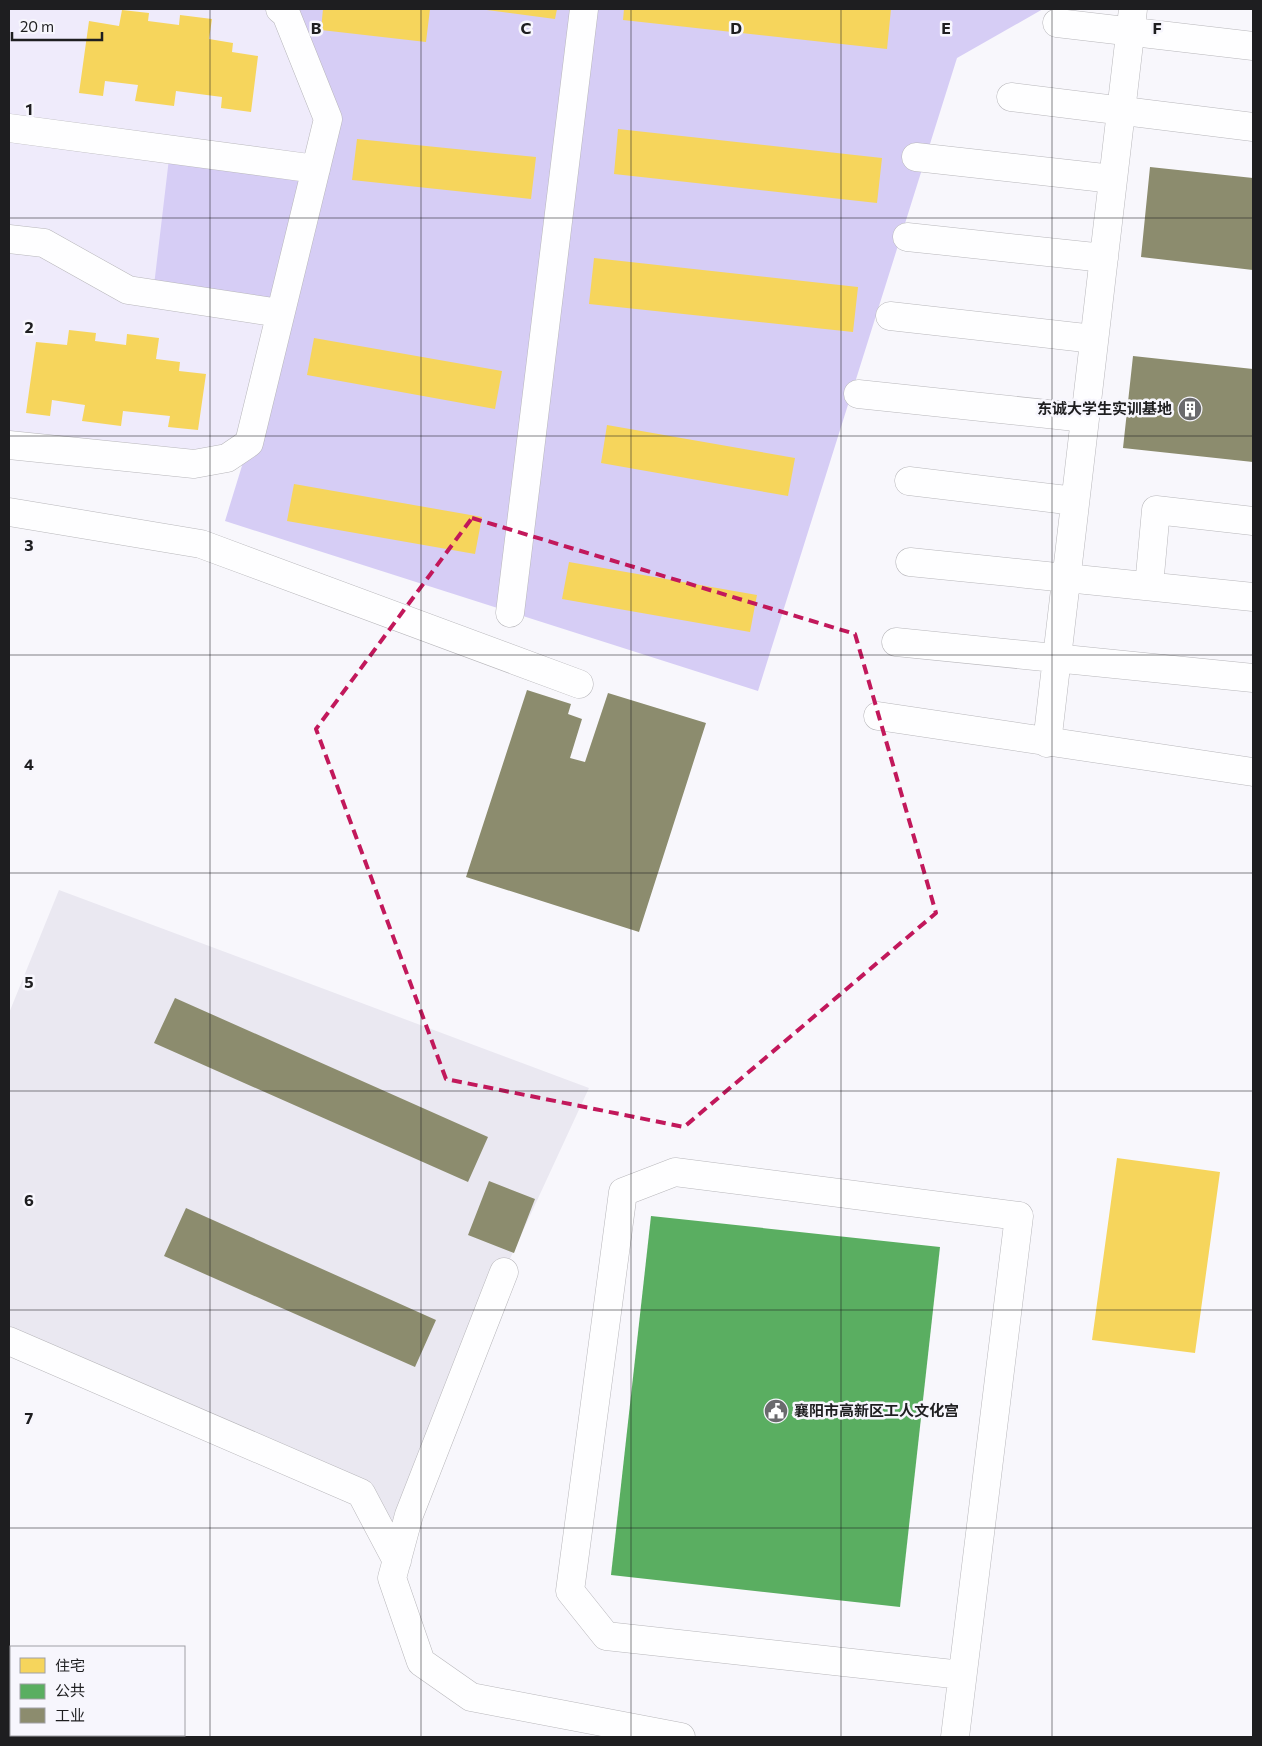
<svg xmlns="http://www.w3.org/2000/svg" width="1262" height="1746" font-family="Commissioner,'Noto Sans SC',sans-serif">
<rect width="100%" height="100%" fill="#f8f7fc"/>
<path fill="#eae8f1" d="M 59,890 L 589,1088 L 504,1272 L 397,1561 L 361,1493 L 9,1341 L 9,1013 Z"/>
<path fill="#efebfb" d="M 9,9 L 280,9 L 328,119 L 249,443 L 227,458 L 9,445 Z"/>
<path fill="#d6cdf5" d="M 280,9 L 1043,9 L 957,58 L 758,691 L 225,521 L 249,443 L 280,313 L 153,294 L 170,150 L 315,169 L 324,135 Z"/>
<path fill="#f6d55c" d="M 323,9 L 430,9 L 426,42 L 321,30 Z
M 479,9 L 557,9 L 555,19 Z
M 624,9 L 891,9 L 887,49 L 623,20 Z
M 122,10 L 149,13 L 148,21 L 179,25 L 180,15 L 212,19 L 209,39 L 233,43 L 232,52 L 258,56 L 251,112 L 221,108 L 222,97 L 176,91 L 174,106 L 135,101 L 138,85 L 105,81 L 103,96 L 79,93 L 89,21 L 119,26 Z
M 618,129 L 882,158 L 877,203 L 614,174 Z
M 357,139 L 536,157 L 531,199 L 352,180 Z
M 594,258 L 858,287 L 853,332 L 589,304 Z
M 69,330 L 96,333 L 95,341 L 126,345 L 127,334 L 159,338 L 156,359 L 180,362 L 179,371 L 206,374 L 198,430 L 168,427 L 170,416 L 123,411 L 121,426 L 82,421 L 85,405 L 52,400 L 50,416 L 26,413 L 36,342 L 67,345 Z
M 314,338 L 502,371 L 495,409 L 307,375 Z
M 607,425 L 795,458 L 788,496 L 601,463 Z
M 294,484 L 482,517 L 475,554 L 287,521 Z
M 569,562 L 757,595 L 750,632 L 562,599 Z
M 1117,1158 L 1220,1172 L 1195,1353 L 1092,1340 Z"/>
<path fill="#5aae61" d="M 651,1216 L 940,1247 L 900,1607 L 611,1575 Z"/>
<path fill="#8c8c6e" d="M 1150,167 L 1253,178 L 1253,270 L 1141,257 Z
M 1133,356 L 1253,369 L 1253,462 L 1123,448 Z
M 527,690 L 571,704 L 568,714 L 582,719 L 570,758 L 585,762 L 608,693 L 706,723 L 639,932 L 466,877 Z
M 175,998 L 488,1137 L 468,1182 L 154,1043 Z
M 489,1181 L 535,1199 L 514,1253 L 468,1235 Z
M 186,1208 L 436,1320 L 415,1367 L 164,1256 Z"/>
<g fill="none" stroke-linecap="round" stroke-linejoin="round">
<g stroke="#b8b7bb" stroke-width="29">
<path id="minor" d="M 1057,23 L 1253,46
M 1011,97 L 1253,127
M 9,128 L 316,169
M 916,157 L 1113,179
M 907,237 L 1104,258
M 9,239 L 44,243 L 128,290 L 280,313
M 890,316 L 1094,339
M 858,394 L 1085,418
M 9,445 L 194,464 L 227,458 L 249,443 L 328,119 L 286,14 L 280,9
M 909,481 L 1075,501
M 9,512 L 201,544 L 579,684
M 910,562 L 1253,597
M 1149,586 L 1156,510 L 1253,521
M 510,613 L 584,9
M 896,642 L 1253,678
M 878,716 L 1253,772
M 1047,743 L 1133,9
M 504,1272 L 409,1515 L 392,1578 L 421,1662 L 471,1697 L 681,1737
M 9,1341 L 361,1493 L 397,1561
M 955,1737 L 1019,1216 L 675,1172 L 623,1192 L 570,1591 L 606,1636 L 962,1675"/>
</g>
<use href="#minor" stroke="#fefeff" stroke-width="28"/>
</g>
<path fill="none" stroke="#c2185b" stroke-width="4" stroke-dasharray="10 6" stroke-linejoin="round" d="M 472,518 L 855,634 L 936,913 L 684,1127 L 446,1079 L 316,729 Z"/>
<path fill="none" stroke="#1e1e20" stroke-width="1" stroke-opacity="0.55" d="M 210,9 L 210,1737M 421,9 L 421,1737M 631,9 L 631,1737M 841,9 L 841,1737M 1052,9 L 1052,1737M 9,218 L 1253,218M 9,436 L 1253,436M 9,655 L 1253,655M 9,873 L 1253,873M 9,1091 L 1253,1091M 9,1310 L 1253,1310M 9,1528 L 1253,1528"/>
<defs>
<g id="building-disc" transform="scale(1.25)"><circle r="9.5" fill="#6a6a6d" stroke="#f7f6fd"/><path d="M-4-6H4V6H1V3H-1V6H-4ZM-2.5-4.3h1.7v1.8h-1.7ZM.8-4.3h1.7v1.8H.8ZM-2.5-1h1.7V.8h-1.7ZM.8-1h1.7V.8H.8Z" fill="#fff"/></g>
<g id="civic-disc" transform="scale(1.25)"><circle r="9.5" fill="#6a6a6d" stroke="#f7f6fd"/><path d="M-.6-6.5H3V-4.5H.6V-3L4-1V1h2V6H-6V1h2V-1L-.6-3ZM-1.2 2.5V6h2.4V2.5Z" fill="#fff"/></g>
</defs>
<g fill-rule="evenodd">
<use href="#building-disc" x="1190" y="409"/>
<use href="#civic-disc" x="776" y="1411"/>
</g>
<g text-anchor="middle" stroke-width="5" stroke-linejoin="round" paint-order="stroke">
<g font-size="15" font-weight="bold" fill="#1e1e20" stroke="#f7f6fd" text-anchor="end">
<text x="1172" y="414">东诚大学生实训基地</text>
<text x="794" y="1416" text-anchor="start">襄阳市高新区工人文化宫</text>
</g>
</g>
<g font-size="16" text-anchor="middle" font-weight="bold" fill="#1e1e20" stroke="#f7f6fd" stroke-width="5" stroke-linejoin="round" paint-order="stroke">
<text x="316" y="34">B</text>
<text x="526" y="34">C</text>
<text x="736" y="34">D</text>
<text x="946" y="34">E</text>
<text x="1157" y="34">F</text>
<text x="29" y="115">1</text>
<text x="29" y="333">2</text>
<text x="29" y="551">3</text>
<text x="29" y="770">4</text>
<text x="29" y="988">5</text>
<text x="29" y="1206">6</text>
<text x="29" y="1424">7</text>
</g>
<rect width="1262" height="1746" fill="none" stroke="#1e1e20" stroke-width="20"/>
<rect x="10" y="1646" width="175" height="90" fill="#f7f6fd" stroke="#a0a0a5"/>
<rect x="20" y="1658" width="25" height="15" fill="#f6d55c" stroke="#a0a0a5"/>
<text x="55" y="1671" font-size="15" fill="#1e1e20">住宅</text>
<rect x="20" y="1684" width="25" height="15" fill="#5aae61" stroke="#a0a0a5"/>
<text x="55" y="1696" font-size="15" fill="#1e1e20">公共</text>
<rect x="20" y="1708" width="25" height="15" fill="#8c8c6e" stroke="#a0a0a5"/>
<text x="55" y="1721" font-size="15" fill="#1e1e20">工业</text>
<path d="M12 32v8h90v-8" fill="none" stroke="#1e1e20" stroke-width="2.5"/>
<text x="20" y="32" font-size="15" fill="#1e1e20" stroke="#f7f6fd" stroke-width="4" paint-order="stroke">20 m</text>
</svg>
